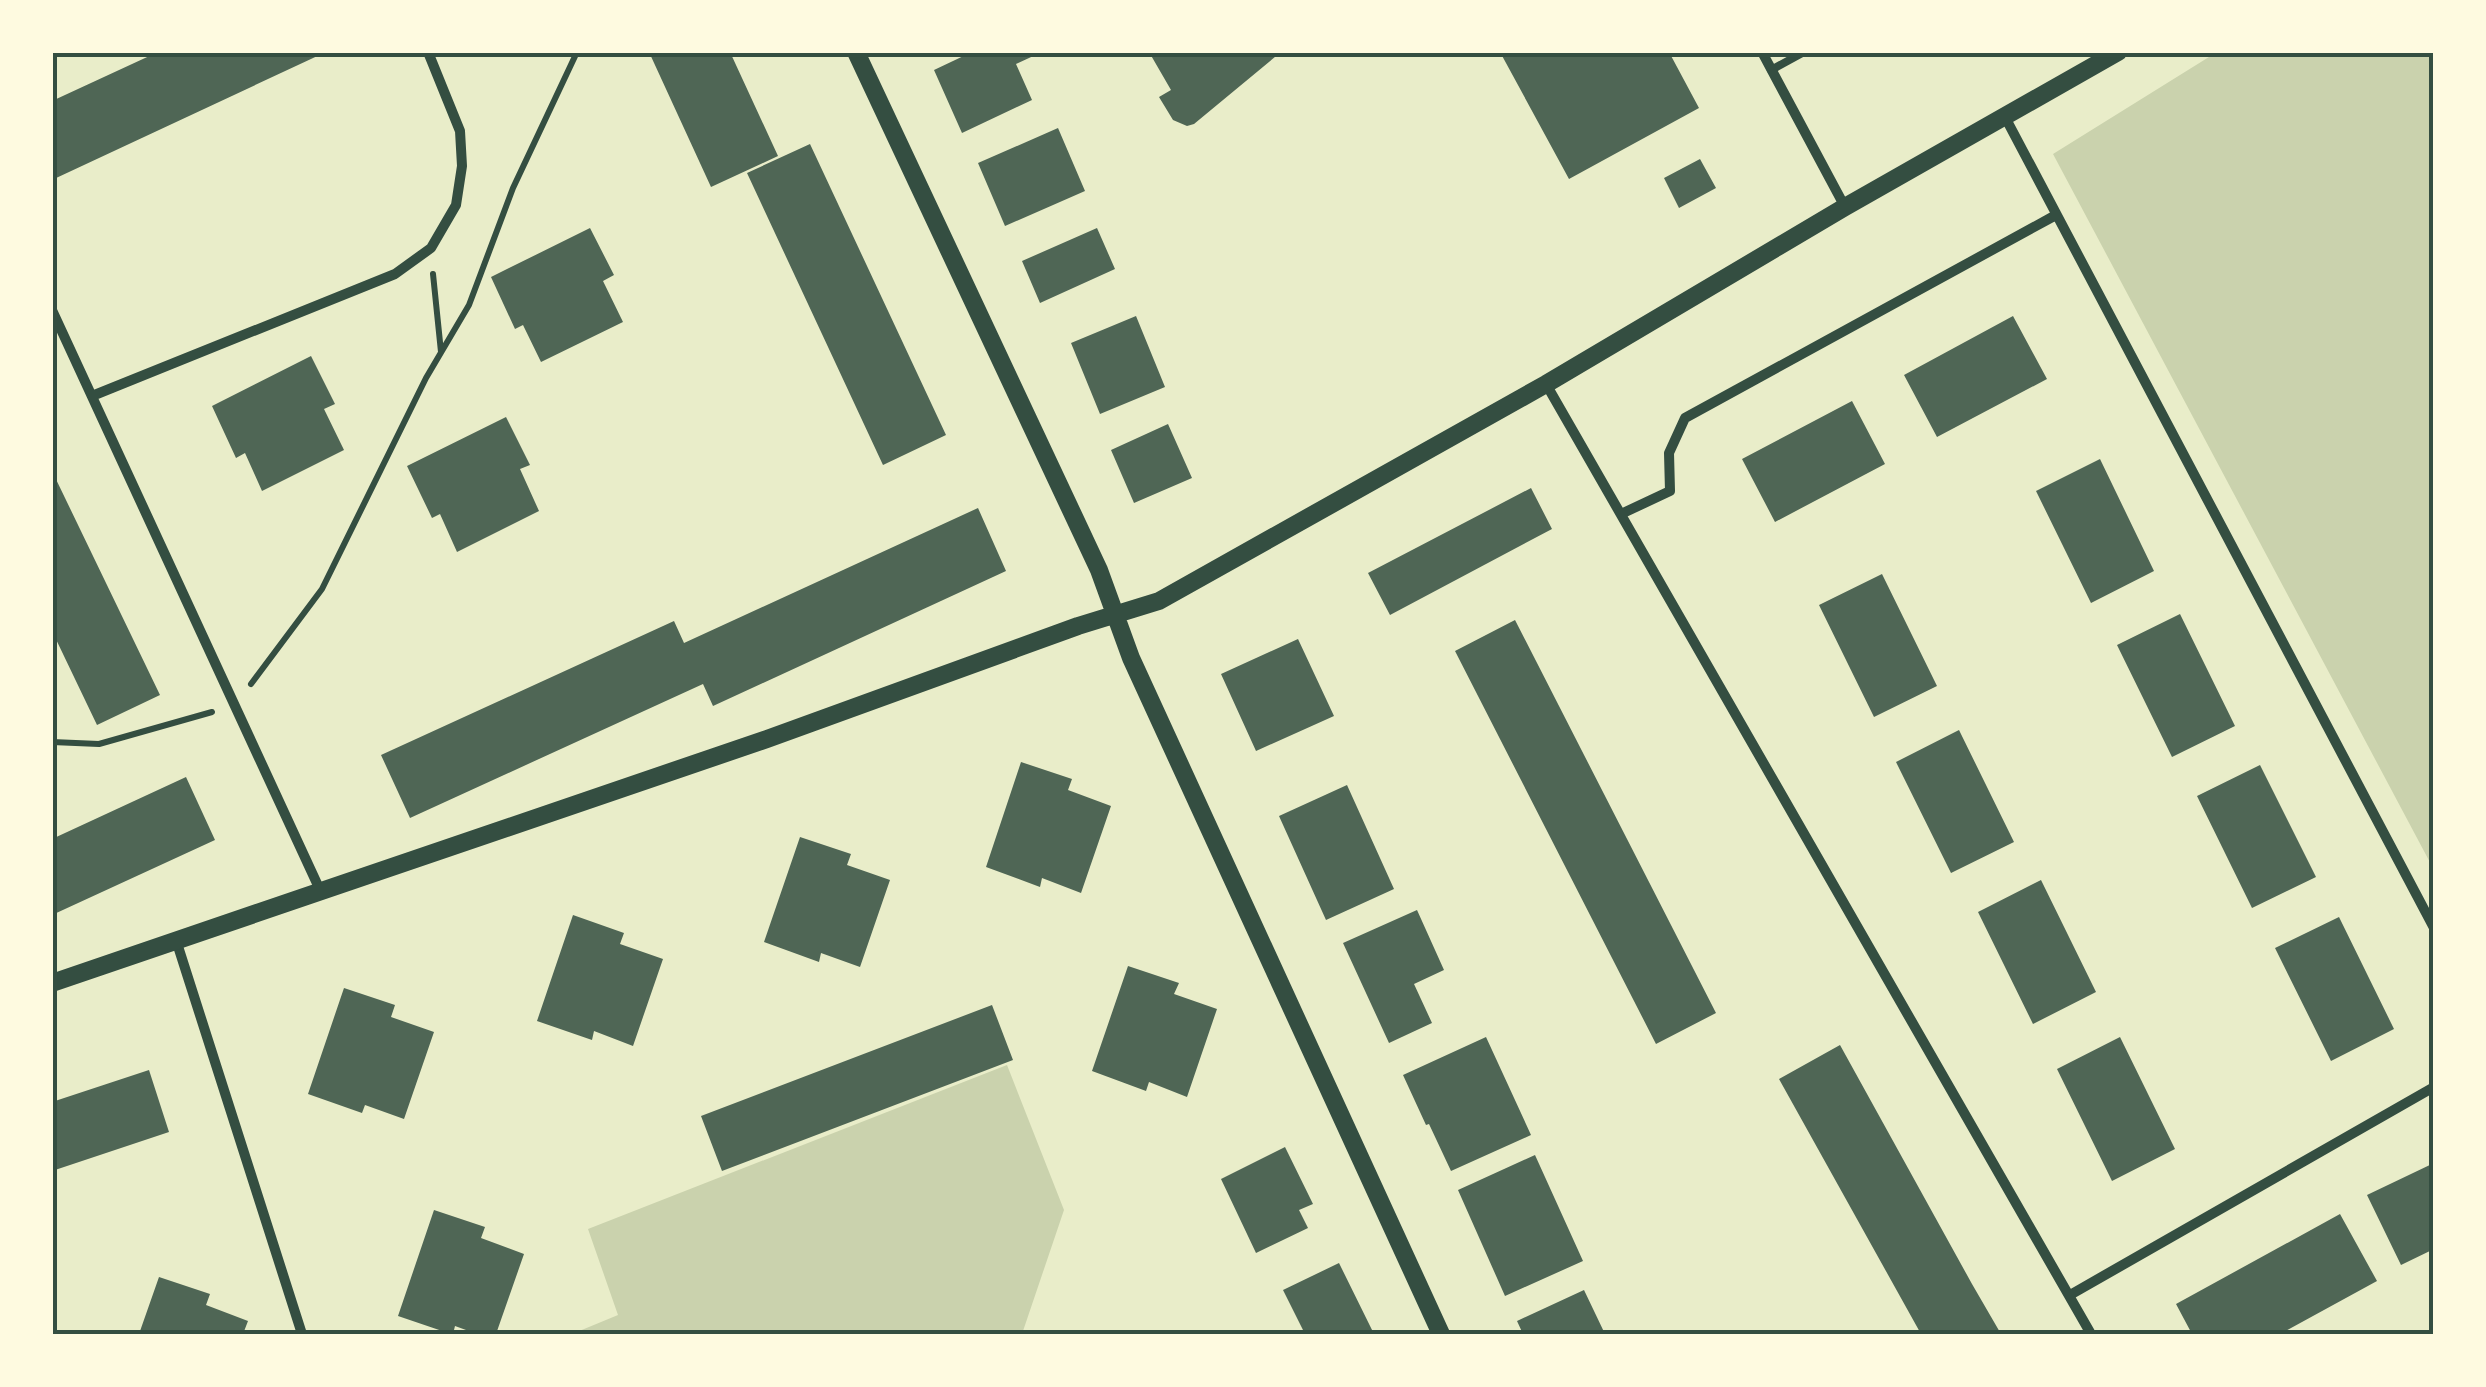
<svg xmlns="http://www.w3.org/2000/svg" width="2486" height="1387" font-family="Karla,sans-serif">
<rect width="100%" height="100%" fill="#e9edc9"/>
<path fill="#cad2ad" d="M 2217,52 L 2433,53 L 2433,868 L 2053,154 Z
M 1007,1065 L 1064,1210 L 1022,1334 L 572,1334 L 618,1315 L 588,1229 Z"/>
<path fill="#4f6655" d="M 158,52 L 326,52 L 54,179 L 52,101 Z
M 649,52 L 730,52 L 778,156 L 711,187 Z
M 972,52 L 1042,52 L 1016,64 L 1032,100 L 962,133 L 934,70 Z
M 1149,52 L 1281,52 L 1194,124 L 1187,126 L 1173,120 L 1159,97 L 1171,90 Z
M 1500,52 L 1669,52 L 1699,108 L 1569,179 Z
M 1058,128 L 1085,191 L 1005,226 L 978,163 Z
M 810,144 L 946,435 L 883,465 L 747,173 Z
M 1700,159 L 1716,188 L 1679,208 L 1664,178 Z
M 590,228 L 614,275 L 603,281 L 623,322 L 541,362 L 523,325 L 515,329 L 491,277 Z
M 1097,228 L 1115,269 L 1040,303 L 1022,261 Z
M 1136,316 L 1165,387 L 1100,414 L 1071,343 Z
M 2013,316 L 2047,379 L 1937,437 L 1904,375 Z
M 311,356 L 335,404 L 324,409 L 344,450 L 262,491 L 245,453 L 236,458 L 212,406 Z
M 1852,401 L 1885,464 L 1775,522 L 1742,459 Z
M 506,417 L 530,465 L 520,469 L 539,511 L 457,552 L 440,514 L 432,518 L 407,466 Z
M 1168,424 L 1192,478 L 1134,503 L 1111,450 Z
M 2100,459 L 2154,571 L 2091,603 L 2036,491 Z
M 52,471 L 160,695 L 97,725 L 52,631 Z
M 1531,488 L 1552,529 L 1390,615 L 1368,573 Z
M 978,508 L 1006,571 L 713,706 L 703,684 L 410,818 L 381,755 L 674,621 L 684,643 Z
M 1882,574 L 1937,686 L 1874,717 L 1819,605 Z
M 2180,614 L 2235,726 L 2172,757 L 2117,645 Z
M 1515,620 L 1716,1013 L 1656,1044 L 1455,651 Z
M 1298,639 L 1334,716 L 1256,751 L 1221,674 Z
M 1959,730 L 2014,842 L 1951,873 L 1896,762 Z
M 1021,762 L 1072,779 L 1068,790 L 1111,806 L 1081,893 L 1042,878 L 1040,887 L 986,867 Z
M 2260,765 L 2316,877 L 2252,908 L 2197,796 Z
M 186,777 L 215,840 L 52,915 L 52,839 Z
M 1347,785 L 1394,889 L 1326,920 L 1279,816 Z
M 800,837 L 851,854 L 847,865 L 890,880 L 860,967 L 821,953 L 819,962 L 764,942 Z
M 2041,880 L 2096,992 L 2033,1024 L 1978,912 Z
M 1417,910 L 1444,970 L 1414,984 L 1432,1023 L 1389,1043 L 1343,943 Z
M 573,915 L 624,933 L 620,944 L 663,959 L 633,1046 L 594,1031 L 592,1040 L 537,1021 Z
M 2339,917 L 2394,1029 L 2331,1061 L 2275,948 Z
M 1128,966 L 1179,983 L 1174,994 L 1217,1009 L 1187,1097 L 1149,1082 L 1146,1091 L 1092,1071 Z
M 344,988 L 395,1005 L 391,1017 L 434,1032 L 404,1119 L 365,1105 L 362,1113 L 308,1094 Z
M 992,1005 L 1013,1060 L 722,1171 L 701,1116 Z
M 1486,1037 L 1531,1135 L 1451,1171 L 1429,1124 L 1426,1125 L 1403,1075 Z
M 2120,1037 L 2175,1149 L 2112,1181 L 2057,1069 Z
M 1840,1045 L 1972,1284 L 2001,1334 L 1921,1334 L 1779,1079 Z
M 149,1070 L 169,1132 L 52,1171 L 52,1102 Z
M 1285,1147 L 1313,1204 L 1299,1210 L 1308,1228 L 1256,1253 L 1221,1179 Z
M 1535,1155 L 1583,1261 L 1505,1296 L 1458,1190 Z
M 2434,1163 L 2434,1249 L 2401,1265 L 2367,1195 Z
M 434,1210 L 485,1227 L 481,1238 L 524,1254 L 496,1334 L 477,1334 L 455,1326 L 453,1334 L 451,1334 L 398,1316 Z
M 2340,1214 L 2377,1281 L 2280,1334 L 2192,1334 L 2176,1304 Z
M 1339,1263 L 1374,1334 L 1305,1334 L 1283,1290 Z
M 159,1277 L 210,1294 L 206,1305 L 248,1321 L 243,1334 L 139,1334 Z
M 1584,1290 L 1605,1334 L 1523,1334 L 1517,1321 Z"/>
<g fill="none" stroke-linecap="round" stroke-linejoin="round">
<path stroke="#344e41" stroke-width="6" d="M 433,274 L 441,352
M 251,684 L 322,589 L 426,378 L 469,305 L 513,188 L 577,52
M 52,742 L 99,744 L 212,712"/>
<path stroke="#344e41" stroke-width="8" d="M 1771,70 L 1804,52"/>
<path stroke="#344e41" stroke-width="10" d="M 1762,52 L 1845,207
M 2005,117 L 2434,928
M 52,310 L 320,890
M 1546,384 L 2091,1334
M 92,396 L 395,274 L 431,248 L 456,205 L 462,166 L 460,131 L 428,52
M 1621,514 L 1670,491 L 1669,453 L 1685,418 L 2056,215
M 176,940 L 302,1334
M 2070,1295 L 2434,1087"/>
<path stroke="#344e41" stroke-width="18" d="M 856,52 L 1099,570 L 1131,658 L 1441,1334
M 52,983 L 767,739 L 1078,626 L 1159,601 L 1546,384 L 1845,207 L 2118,52"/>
</g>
<rect width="2486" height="1387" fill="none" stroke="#fefae0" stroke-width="110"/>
<rect x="55" y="55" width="2376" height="1277" fill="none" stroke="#344e41" stroke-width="4"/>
</svg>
